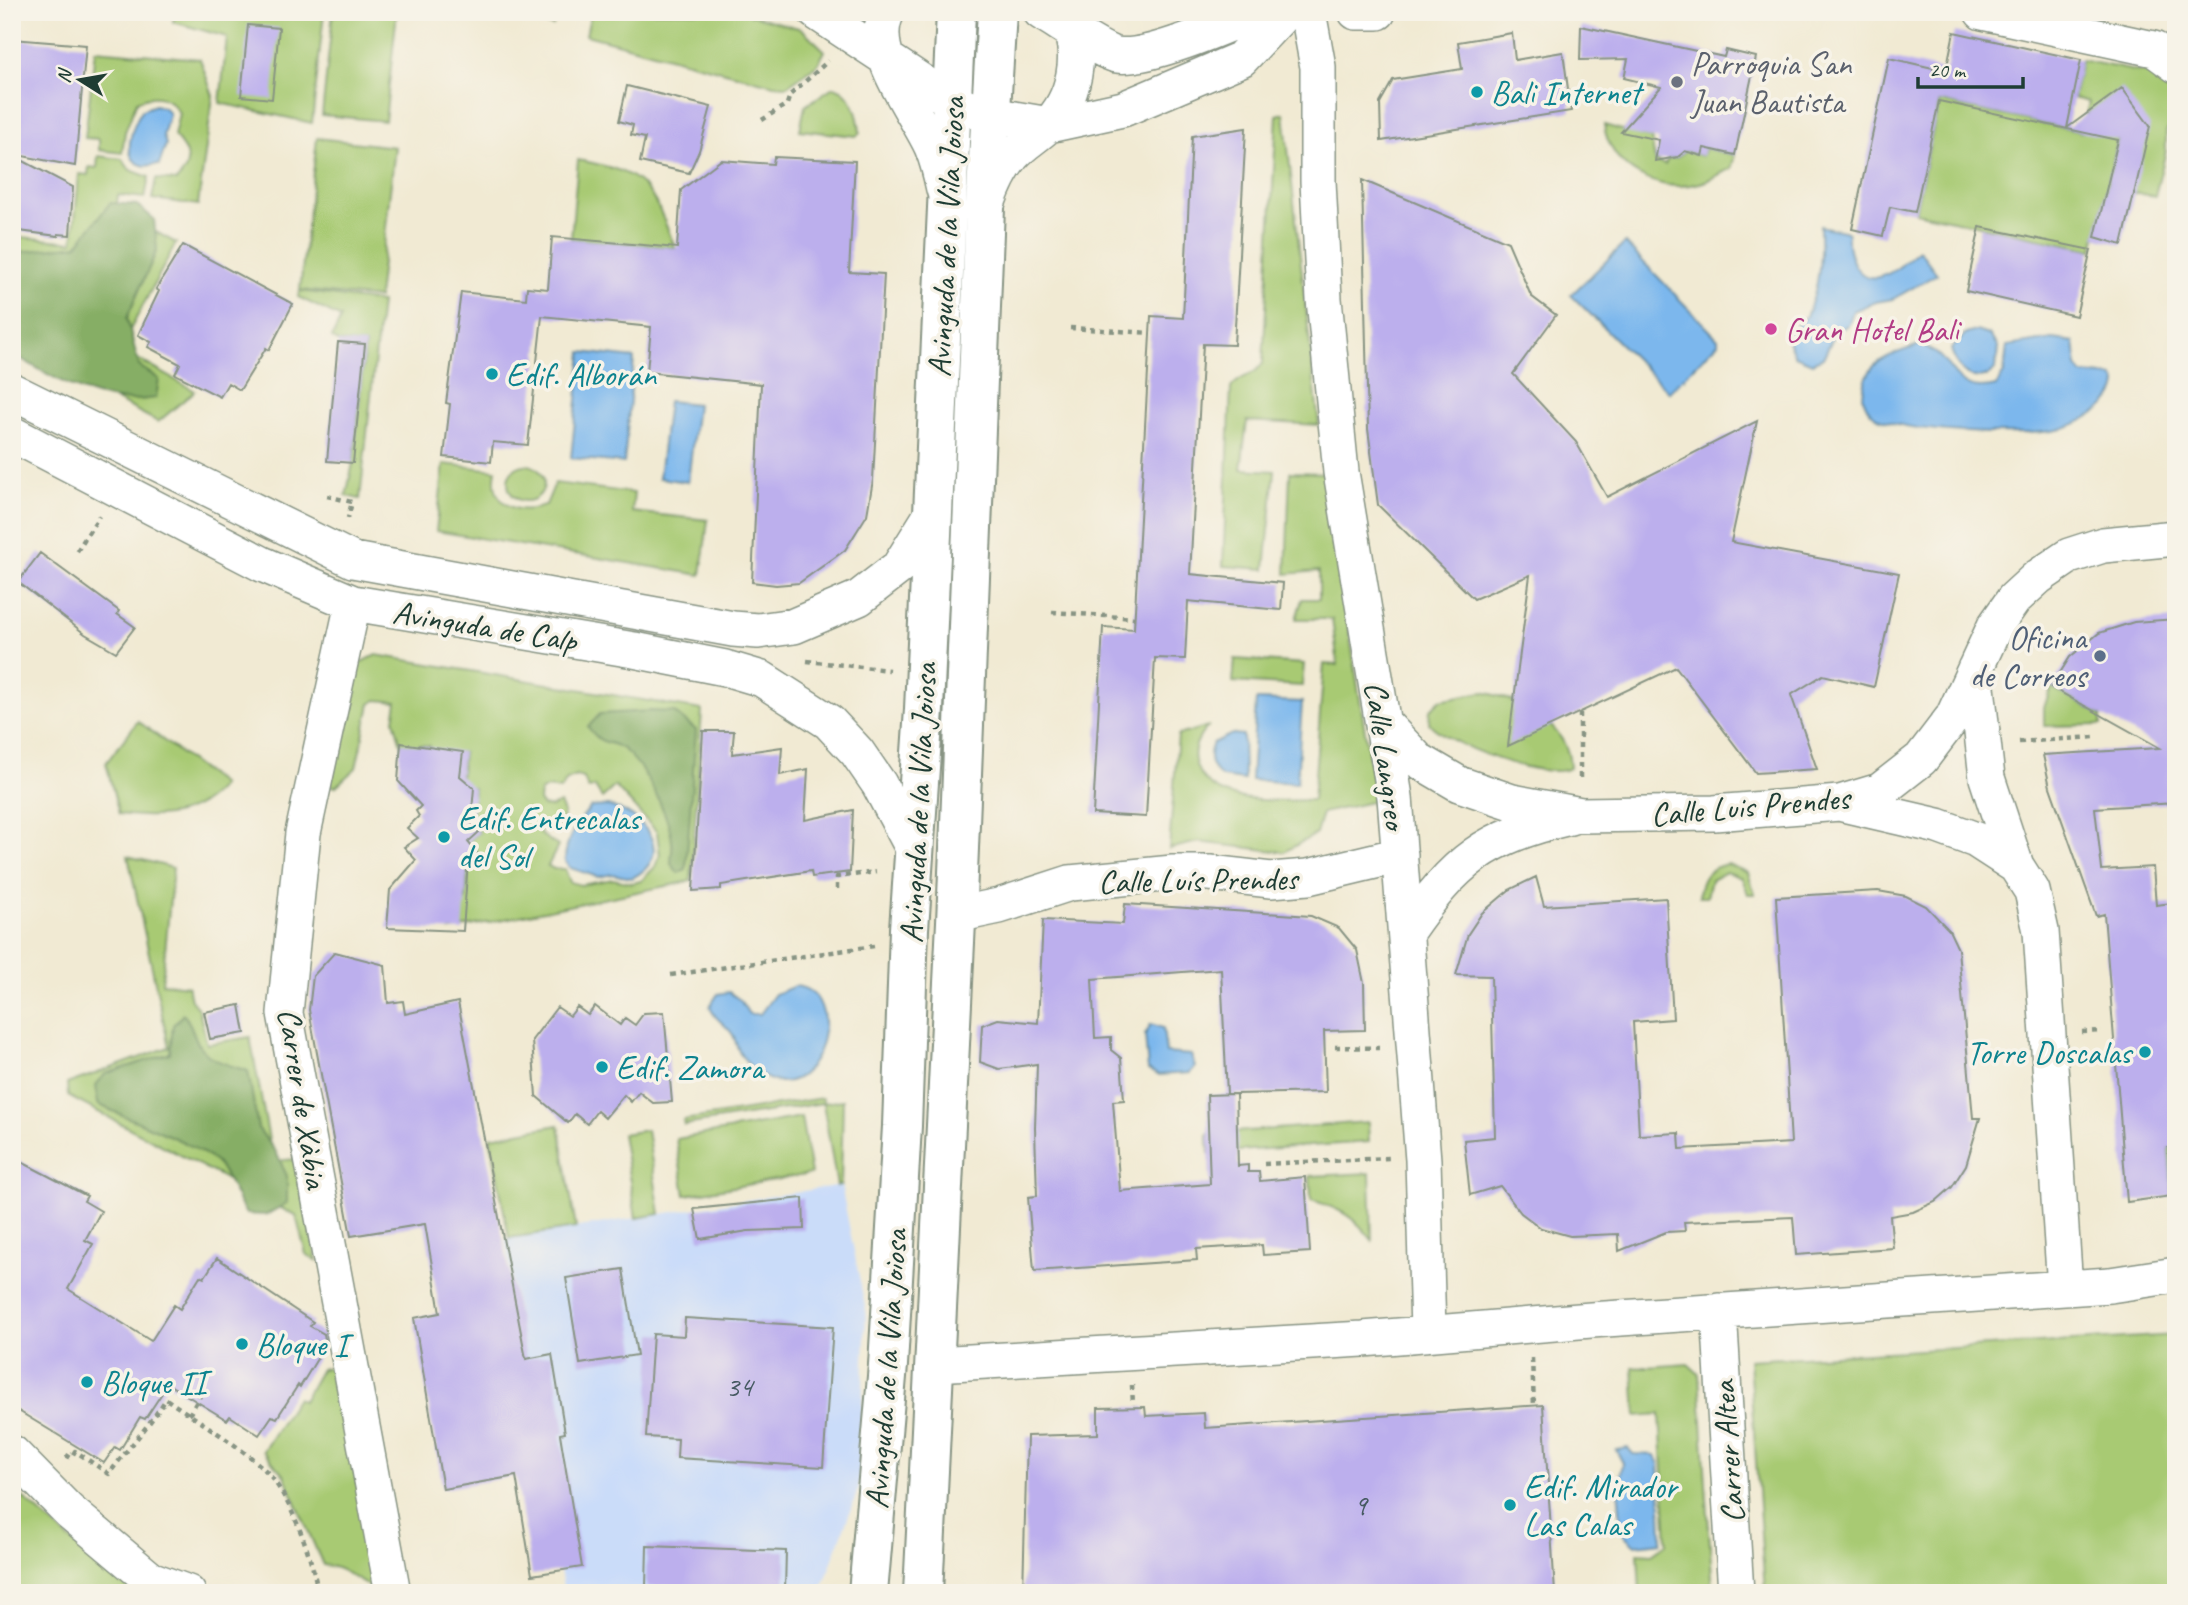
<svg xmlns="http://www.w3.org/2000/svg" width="2188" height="1605" font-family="Caveat,sans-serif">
<rect width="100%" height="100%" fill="#f7f3e8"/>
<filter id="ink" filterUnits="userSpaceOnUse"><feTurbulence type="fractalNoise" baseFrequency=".0143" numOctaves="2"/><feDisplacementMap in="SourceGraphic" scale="14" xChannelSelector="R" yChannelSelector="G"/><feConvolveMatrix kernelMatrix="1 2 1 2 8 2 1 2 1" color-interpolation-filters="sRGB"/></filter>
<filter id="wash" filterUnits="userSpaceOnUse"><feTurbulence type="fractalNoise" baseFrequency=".00686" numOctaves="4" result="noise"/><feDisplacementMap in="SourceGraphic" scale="28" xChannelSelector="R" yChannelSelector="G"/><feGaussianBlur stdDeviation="1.57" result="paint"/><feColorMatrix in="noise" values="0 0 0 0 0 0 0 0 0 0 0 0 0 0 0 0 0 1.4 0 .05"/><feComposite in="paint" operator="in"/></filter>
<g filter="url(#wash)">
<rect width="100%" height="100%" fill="#f1ead3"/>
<path fill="#cadcf9" d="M 841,1185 L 866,1312 L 859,1487 L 822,1589 L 815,1593 L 564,1593 L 505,1239 Z"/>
<path fill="#a8ca73" stroke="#648454" stroke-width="2" fill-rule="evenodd" d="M 175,12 L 324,12 L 312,123 L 220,103 L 227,37 L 173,22 Z
M 333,12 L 397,12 L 385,121 L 322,115 Z
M 500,12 L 555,12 L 553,26 Z
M 591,12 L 740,12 L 802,29 L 825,51 L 818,64 L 787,86 L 774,85 L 586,35 Z
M 95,50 L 200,59 L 213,96 L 198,205 L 152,199 L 156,179 L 176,181 C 194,165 188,151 174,136 L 179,113 C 170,96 154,93 137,101 L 125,132 L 122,153 L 99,150 L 99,139 L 85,138 Z
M 2081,60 L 2150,74 L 2176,99 L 2176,119 L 2166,131 L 2166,151 L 2155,196 L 2133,193 L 2118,140 L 2093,250 L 1915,212 L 1939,101 L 2082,132 L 2089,102 L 2073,98 Z
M 833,87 C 852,90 859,116 860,133 L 856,136 L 800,130 L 805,106 Z
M 1284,113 L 1319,425 L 1247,421 L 1241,469 L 1275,471 L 1265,569 L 1223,566 L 1231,388 C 1239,375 1257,376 1263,362 L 1277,115 Z
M 1604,125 L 1651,138 L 1655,161 L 1665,165 L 1668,159 L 1678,157 L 1685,151 L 1702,156 L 1704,148 L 1735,155 L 1731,169 C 1720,173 1711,180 1700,183 C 1660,195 1609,169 1604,125 Z
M 317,138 L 395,147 L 378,298 L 300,290 Z
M 98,156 L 122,159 L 130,170 L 149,177 L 145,198 L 118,195 L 116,210 L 176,243 L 120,349 L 195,391 L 158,422 L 12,345 L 12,236 L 73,242 L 79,174 L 88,175 L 89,167 L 97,168 Z
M 578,160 C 646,173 651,185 675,248 L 571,239 Z
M 300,291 L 381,302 L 360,499 L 346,496 L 353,463 L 365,345 L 338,342 L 332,338 L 341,318 L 298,297 Z
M 444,464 L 496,470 C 489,505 518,517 546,505 L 555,483 L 634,493 L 632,512 L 708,520 L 701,575 L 436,531 Z
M508 483a18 18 0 1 1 36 0a18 18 0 1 1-36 0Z
M 1290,472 L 1324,473 L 1376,801 L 1322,813 L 1316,834 L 1284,852 L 1198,842 L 1169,849 L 1178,735 L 1209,726 C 1198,736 1191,750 1196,765 C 1210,807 1277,801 1313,800 L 1324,664 L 1338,665 L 1332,619 L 1296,619 L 1302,599 L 1319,599 L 1319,571 L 1286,574 Z
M 376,655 L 702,710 L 691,881 L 451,930 L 466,898 L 468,860 L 477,853 L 470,840 L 479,832 L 471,823 L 474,788 L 460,784 L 463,753 L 431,750 L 430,746 L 420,745 L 419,749 L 402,748 L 394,720 L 397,702 L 377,700 L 370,704 L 356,768 L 335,787 L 328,784 L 352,676 L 360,663 ZM 576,776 L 584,778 L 588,789 L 595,787 L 602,798 L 615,786 L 657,832 L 660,855 L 655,867 L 641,881 L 632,883 L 613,879 L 581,885 L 570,882 L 565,869 L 554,869 L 548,866 L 558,846 L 540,834 L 539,828 L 557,830 L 564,813 L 560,803 L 551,807 L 543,806 L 539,801 L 540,792 L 547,788 L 560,790 L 567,780 Z
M 1235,659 L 1304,664 L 1302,686 L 1233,682 Z
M 2051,687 L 2101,715 L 2101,725 L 2044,726 L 2044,708 Z
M 1482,692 C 1519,699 1570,725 1570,768 C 1548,782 1445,744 1429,723 L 1430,710 L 1440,700 Z
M 138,721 L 222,785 C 196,818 158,819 119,814 L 106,763 Z
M 128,856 L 173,868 L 162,983 L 188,986 L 191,1000 L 199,1010 L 207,1044 L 250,1037 L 273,1161 L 297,1159 L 317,1261 L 306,1254 L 296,1216 L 68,1096 L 67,1084 L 169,1047 Z
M 1728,864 L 1748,873 L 1755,894 L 1748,894 L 1742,878 L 1726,872 L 1711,880 L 1707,897 L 1699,897 C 1700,877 1709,867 1728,864 Z
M 822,1098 L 824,1103 L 843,1100 L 841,1185 L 837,1186 L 823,1103 L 684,1125 L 683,1120 Z
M 801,1117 L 811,1174 L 685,1195 L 676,1139 Z
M 1368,1122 L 1369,1142 L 1209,1153 L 1208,1134 Z
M 559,1125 L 576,1228 L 509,1238 L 490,1137 Z
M 647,1130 L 660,1214 L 636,1218 L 622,1134 Z
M 2176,1147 L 2175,1222 L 2168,1148 Z
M 1370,1173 L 1372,1240 C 1355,1217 1339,1208 1311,1200 L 1310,1176 Z
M 2176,1335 L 2176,1593 L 1765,1593 L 1749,1360 Z
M 1688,1364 L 1699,1374 L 1713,1593 L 1640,1593 L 1638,1553 L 1652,1554 L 1667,1543 L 1660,1414 L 1636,1416 L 1633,1368 Z
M 337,1366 L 376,1588 C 366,1589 345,1566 323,1565 L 284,1475 L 263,1451 L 297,1398 L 303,1401 L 321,1369 Z
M 19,1494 L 106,1572 L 137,1593 L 12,1593 L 12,1502 L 16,1502 Z"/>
<path fill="#86ae65" stroke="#52764c" stroke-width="2" d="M 110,203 L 137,205 L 154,219 L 157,250 L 127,318 L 139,366 L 159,379 L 156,398 C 101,408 58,381 12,353 L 12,263 L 21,252 L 77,245 Z
M 651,711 L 674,712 L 696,730 L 686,869 L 678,873 L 671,864 C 671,857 673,849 672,842 C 670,817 644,765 624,750 C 608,738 604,749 588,727 L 600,714 Z
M 183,1014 C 194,1025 193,1039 202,1049 C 212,1062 233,1066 248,1071 L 258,1128 L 276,1152 L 287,1176 L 287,1203 L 266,1215 L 246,1214 C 236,1199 231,1180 219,1166 C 199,1143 128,1120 98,1104 L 96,1085 L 105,1074 L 170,1053 L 173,1025 Z"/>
<path fill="#7bb7ed" stroke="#4d7a90" stroke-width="2" d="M 155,105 L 165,108 L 169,114 L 163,136 L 166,144 L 159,165 C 154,164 146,167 142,165 C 119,158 134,123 142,110 Z
M 1820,226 L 1848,232 C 1846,252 1856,285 1882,276 C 1896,272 1908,259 1919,250 L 1937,274 L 1893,299 L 1876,302 L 1853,311 L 1849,324 L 1835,333 L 1823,358 L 1812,363 L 1795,356 L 1787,339 C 1791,325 1802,325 1807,314 C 1820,286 1821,256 1820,226 Z
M 1625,243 L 1718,339 L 1718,343 L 1669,392 L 1571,295 Z
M 1976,331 L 1989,335 L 1998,346 L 1996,369 C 1977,389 1956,371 1951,349 L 1966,334 Z
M 2053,339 L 2074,342 L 2077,367 L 2082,374 L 2113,377 L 2117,382 C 2117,407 2073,428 2052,431 C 2021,436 1898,433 1875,416 C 1868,411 1866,405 1863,398 C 1864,359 1888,357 1919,345 C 1957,354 1949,398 1996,386 L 2004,373 L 2007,346 Z
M 582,352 L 634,358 L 624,463 L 571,458 Z
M 668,401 L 697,404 L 688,482 L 659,478 Z
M 1256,700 L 1302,702 L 1297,783 L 1251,780 Z
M 1232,734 L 1243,735 L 1244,780 L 1222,777 C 1209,768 1207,757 1213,743 Z
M 608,806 C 644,813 677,856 632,878 L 612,874 L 598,877 L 570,868 L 565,861 C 565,839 577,823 591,807 Z
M 795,986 C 859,994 807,1141 741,1055 C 737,1049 736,1041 733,1035 C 727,1024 713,1019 710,1006 L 718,994 L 729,992 L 740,1000 L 749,1014 L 760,1014 L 775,994 Z
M 1151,1024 L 1163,1028 L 1166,1053 L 1191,1055 L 1195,1067 L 1190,1073 L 1158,1075 L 1148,1070 L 1145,1035 Z
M 1628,1448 L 1633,1454 L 1655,1455 L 1659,1464 L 1662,1535 L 1661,1542 L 1635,1545 L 1622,1533 L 1618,1488 L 1623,1463 L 1616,1450 Z"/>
<g id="blocks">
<path fill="#bcafed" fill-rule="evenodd" d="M 248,25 L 279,28 L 272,99 L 241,96 Z
M 1581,26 L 1724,57 L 1726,50 L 1756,57 L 1735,155 L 1704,148 L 1702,156 L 1685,151 L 1678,157 L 1655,161 L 1659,140 L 1621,132 L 1661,87 L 1624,78 L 1628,59 L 1580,60 Z
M 1954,32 L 2081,60 L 2067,128 L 2122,88 L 2150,126 L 2122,245 L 2095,237 L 2118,140 L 1939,101 L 1915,212 L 1890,207 L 1883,236 L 1852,229 L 1889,58 L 1946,71 Z
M 1512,33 L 1515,60 L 1563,52 L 1571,111 L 1381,141 L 1380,103 L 1393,80 L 1462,69 L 1458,42 Z
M 12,39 L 86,45 L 75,166 L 12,154 Z
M 627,86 L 711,107 L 699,151 L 689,173 L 640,162 L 645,138 L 631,135 L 633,125 L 619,121 Z
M 1246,128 L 1234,345 L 1203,344 L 1190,574 L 1283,583 L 1281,610 L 1188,601 L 1185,659 L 1155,658 L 1146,817 L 1093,814 L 1103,627 L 1134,629 L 1151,316 L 1183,318 L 1192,136 Z
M 12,155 L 73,187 L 70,235 L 58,234 L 58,236 L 12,230 Z
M 774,157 L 855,161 L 849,272 L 884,274 L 873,480 L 867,515 L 845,550 L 799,583 L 776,585 L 752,582 L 761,384 L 647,372 L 651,327 L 542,316 L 528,445 L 493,442 L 491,462 L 444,457 L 450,404 L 446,403 L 461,292 L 526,299 L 527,287 L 548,289 L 552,237 L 677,248 L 681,190 L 721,160 L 773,164 Z
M 1362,180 L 1508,242 L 1531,296 L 1556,315 L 1513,374 L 1576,442 L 1607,497 L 1757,421 L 1731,542 L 1899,573 L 1874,687 L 1823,675 L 1791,695 L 1817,769 L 1756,773 L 1676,667 L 1508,746 L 1530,575 L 1474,599 L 1378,505 L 1368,429 Z
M 1980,227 L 2091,250 L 2076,316 L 1966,291 Z
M 183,245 L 293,304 L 269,350 L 266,348 L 240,390 L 228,383 L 220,397 L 175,374 L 180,364 L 148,347 L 151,342 L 138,335 L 159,291 L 156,289 Z
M 338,342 L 365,344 L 353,463 L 327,461 Z
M 40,553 L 119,611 L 117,614 L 135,627 L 116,652 L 85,634 L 18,582 Z
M 2176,619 L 2176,757 L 2172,755 L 2175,803 L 2095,808 L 2102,870 L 2153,867 L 2156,905 L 2171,903 L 2176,936 L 2176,1147 L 2168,1148 L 2172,1196 L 2127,1202 L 2104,914 L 2096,916 L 2050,787 L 2043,755 L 2160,748 L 2051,687 L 2070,657 L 2099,633 L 2134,622 Z
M 703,731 L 734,731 L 732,754 L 782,747 L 780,775 L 808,769 L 805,820 L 853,810 L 850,872 L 812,877 L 811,871 L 721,885 L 721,889 L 693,891 Z
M 401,743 L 463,752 L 460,776 L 474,788 L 471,823 L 479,832 L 468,842 L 477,853 L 468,860 L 463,931 L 387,928 L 390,890 L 416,860 L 404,847 L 418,838 L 407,828 L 419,816 L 416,811 L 421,806 L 398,781 Z
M 1536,877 L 1544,906 L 1666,898 L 1673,1019 L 1633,1022 L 1639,1135 L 1679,1133 L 1680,1149 L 1791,1143 L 1776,897 L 1878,891 L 1906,896 L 1926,906 L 1949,930 L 1958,949 L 1973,1118 L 1980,1118 L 1966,1165 L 1952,1187 L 1935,1202 L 1913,1212 L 1890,1216 L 1893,1248 L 1796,1255 L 1793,1217 L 1684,1222 L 1685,1231 L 1666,1232 L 1619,1251 L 1618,1234 L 1570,1236 L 1541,1228 L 1521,1213 L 1500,1186 L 1470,1195 L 1464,1140 L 1495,1137 L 1491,976 L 1456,975 L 1468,934 L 1482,913 L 1509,890 Z
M 1125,904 L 1311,916 L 1339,928 L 1357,950 L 1364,983 L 1365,1030 L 1324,1031 L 1326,1092 L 1236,1094 L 1238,1166 L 1248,1165 L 1248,1172 L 1259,1172 L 1260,1181 L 1305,1177 L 1310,1252 L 1263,1255 L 1262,1245 L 1196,1249 L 1197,1260 L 1034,1271 L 1028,1197 L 1037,1196 L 1035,1128 L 1037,1064 L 999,1069 L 980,1062 L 982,1025 L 998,1019 L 1038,1023 L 1043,920 L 1123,924 ZM 1221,969 L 1227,1094 L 1235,1094 L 1207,1095 L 1210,1184 L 1120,1191 L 1113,1101 L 1124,1100 L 1121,1058 L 1111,1050 L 1111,1037 L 1095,1038 L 1092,979 Z
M 335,952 L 385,965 L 388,1003 L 403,1001 L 405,1014 L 458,1002 L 526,1359 L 552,1354 L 565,1433 L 560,1434 L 582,1567 L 532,1575 L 516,1476 L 443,1489 L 414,1318 L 440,1313 L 425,1224 L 351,1236 L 309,1010 L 313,976 Z
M 240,1005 L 245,1033 L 210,1039 L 204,1012 Z
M 595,1006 L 620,1025 L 625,1018 L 635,1025 L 644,1013 L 664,1012 L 672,1102 L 653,1103 L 639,1092 L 631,1102 L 624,1095 L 605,1118 L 597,1111 L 587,1124 L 575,1114 L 568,1123 L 536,1096 L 532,1040 L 557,1007 L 570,1016 L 577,1007 L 588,1015 Z
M 12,1157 L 87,1196 L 84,1201 L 101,1211 L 85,1240 L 93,1244 L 68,1289 L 151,1341 L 174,1305 L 180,1309 L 200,1276 L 204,1278 L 217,1258 L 313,1322 L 310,1326 L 324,1334 L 326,1344 L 300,1387 L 298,1385 L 277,1418 L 272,1416 L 259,1435 L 230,1416 L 227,1420 L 168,1384 L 145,1419 L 140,1417 L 120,1450 L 115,1447 L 104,1463 L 12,1407 Z
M 803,1198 L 804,1229 L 748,1231 L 700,1239 L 694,1209 Z
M 623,1269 L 637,1355 L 580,1364 L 566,1278 Z
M 685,1318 L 833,1327 L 823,1467 L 677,1458 L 678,1439 L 646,1437 L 653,1334 L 684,1336 Z
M 1543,1405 L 1555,1593 L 1023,1593 L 1027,1436 L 1098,1434 L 1098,1408 L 1145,1407 L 1146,1416 L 1204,1413 L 1205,1428 Z
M 647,1546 L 786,1551 L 785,1590 L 670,1593 L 668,1588 L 646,1587 Z"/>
</g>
</g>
<g filter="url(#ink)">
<use href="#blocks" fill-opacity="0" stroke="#889484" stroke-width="2"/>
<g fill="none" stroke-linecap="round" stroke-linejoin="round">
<g stroke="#889484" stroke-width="38">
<path id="minor" d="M 816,12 L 951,101 L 991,115 L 1049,125 L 1123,109 L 1241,59 L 1285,12
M 887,12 C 866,52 916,111 932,147 C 938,161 941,175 944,189
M 1041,12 C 1057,21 1103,53 1117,55 C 1147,60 1227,25 1257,12
M 1308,12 L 1318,67 L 1318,181 L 1324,299 L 1341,472 L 1395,797 L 1423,1160 L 1428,1331
M 1356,12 L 1378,12
M 1982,12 L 2154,49 L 2176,65
M 987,204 C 993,187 1000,170 1012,156 C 1021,145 1035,137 1046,127 C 1075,100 1085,52 1065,17
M 12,391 L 353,560 L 733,629 L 758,631 L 794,626 L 859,598 L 899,567 L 932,514
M 12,434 L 262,564 L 353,603 L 634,650 L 725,668 L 762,679 L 829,722 L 857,752 L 879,784 L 913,848
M 353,603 L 303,833 L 285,1013 L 393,1593
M 1975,669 L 1987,778 L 2016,866 L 2032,891 L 2041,931 L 2065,1288
M 1384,724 L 1418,760 L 1459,784 L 1512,802 L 1581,815 L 1714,813 L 1840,803 L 1880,791 L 1921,759 L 1953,717 L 1995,626 L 2014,599 L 2038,577 L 2069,556 L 2103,545 L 2176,538
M 1843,804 L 1938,826 L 1976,840 L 2016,866
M 956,915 L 999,906 L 1070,883 L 1173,873 L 1210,873 L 1271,880 L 1308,877 L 1400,855
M 1406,932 C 1456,860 1485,837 1570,817
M 1719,1311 L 1736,1593
M 935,1364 L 1363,1339 L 1591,1320 L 2110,1285 L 2176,1275
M 12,1453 L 69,1511 L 150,1579 L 188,1593"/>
</g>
<g stroke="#889484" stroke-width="42">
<path id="secondary" d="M 868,1593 L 888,1365 L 902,1126 L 909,929 L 924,709 L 956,12
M 923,1593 L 956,922 L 985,208 L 997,12"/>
</g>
<path stroke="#889484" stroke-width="4.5" stroke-dasharray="5 5" stroke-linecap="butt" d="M 762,120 L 787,104 L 790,95 L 828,61
M 1070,328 L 1151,333
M 327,496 L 352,502 L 348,518
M 77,551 L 99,516
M 1052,612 L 1134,618
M 807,661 L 889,670
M 1580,713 L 1580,782
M 2019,742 L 2095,737
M 837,889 L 837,877 L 876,872
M 671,975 L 874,946
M 2082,1032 L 2102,1031
M 1335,1047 L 1379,1048
M 1264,1164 L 1389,1158
M 1532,1358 L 1534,1406
M 1132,1385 L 1133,1405
M 189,1415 L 200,1396
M 66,1455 L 71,1458 L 75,1451 L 109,1474 C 128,1448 149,1426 166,1399 C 198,1421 233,1441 262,1467 C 289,1491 313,1558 318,1593"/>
<use href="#minor" stroke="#fff" stroke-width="35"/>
<use href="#secondary" stroke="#fff" stroke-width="38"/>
</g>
</g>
<circle fill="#6b7280" stroke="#f7f3e8" stroke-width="2.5" cx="1677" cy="82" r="7"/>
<g fill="#0f9aa8" stroke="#f7f3e8" stroke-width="2.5">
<circle cx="1477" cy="92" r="7"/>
<circle cx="492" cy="374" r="7"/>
<circle cx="444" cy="837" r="7"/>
<circle cx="2145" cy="1052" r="7"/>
<circle cx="602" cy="1067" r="7"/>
<circle cx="242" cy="1344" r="7"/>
<circle cx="87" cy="1382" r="7"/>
<circle cx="1510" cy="1505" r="7"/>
</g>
<circle fill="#d1479c" stroke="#f7f3e8" stroke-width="2.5" cx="1771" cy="329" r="7"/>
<circle fill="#5c6f8a" stroke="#f7f3e8" stroke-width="2.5" cx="2100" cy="656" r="7"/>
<g text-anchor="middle" stroke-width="7" stroke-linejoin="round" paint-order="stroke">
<g font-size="30" fill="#465a62">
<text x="739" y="1396">34</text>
<text x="1360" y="1515">9</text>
</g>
<g font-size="33" fill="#5b616d" stroke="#f7f3e8" text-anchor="start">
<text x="1691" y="75">Parroquia San<tspan x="1691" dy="38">Juan Bautista</tspan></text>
</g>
<g font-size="33" fill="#0d838f" stroke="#f7f3e8" text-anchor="start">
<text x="1491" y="104">Bali Internet</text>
<text x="506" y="386">Edif. Alborán</text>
<text x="458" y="830">Edif. Entrecalas<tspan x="458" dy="38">del Sol</tspan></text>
<text x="2131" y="1064" text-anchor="end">Torre Doscalas</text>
<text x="616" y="1079">Edif. Zamora</text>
<text x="256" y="1356">Bloque I</text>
<text x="101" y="1394">Bloque II</text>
<text x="1524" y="1498">Edif. Mirador<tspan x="1524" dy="38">Las Calas</tspan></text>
</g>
<g font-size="33" fill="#1f3d34" stroke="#f7f3e8">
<text transform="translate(945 237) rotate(-87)" y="12">Avinguda de la Vila Joiosa</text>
<text transform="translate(485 625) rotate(9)" y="12">Avinguda de Calp</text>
<text transform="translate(1387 755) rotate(82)" y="12">Calle Langreo</text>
<text transform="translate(917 803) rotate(-87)" y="12">Avinguda de la Vila Joiosa</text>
<text transform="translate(1750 805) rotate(-5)" y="12">Calle Luis Prendes</text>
<text transform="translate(1198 879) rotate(-1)" y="12">Calle Luís Prendes</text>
<text transform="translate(304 1098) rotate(81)" y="12">Carrer de Xàbia</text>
<text transform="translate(885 1369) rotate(-86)" y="12">Avinguda de la Vila Joiosa</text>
<text transform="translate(1727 1452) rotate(-94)" y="12">Carrer Altea</text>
</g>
<g font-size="33" fill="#b23c85" stroke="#f7f3e8" text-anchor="start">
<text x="1785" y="341">Gran Hotel Bali</text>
</g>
<g font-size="33" fill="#4e5e75" stroke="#f7f3e8" text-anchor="end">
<text x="2086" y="649">Oficina<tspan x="2086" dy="38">de Correos</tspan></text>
</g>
</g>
<rect width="2188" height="1605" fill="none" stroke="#f7f3e8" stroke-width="42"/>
<g transform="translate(80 80) rotate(281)" stroke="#f7f3e8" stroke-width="5" paint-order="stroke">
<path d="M0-5L12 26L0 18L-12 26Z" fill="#1f3d34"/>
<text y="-10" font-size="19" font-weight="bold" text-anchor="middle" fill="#1f3d34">N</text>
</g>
<path d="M1918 77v10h105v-10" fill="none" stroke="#1f3d34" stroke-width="3.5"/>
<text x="1929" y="77" font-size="21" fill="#1f3d34" stroke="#f7f3e8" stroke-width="5" paint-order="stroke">20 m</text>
</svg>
